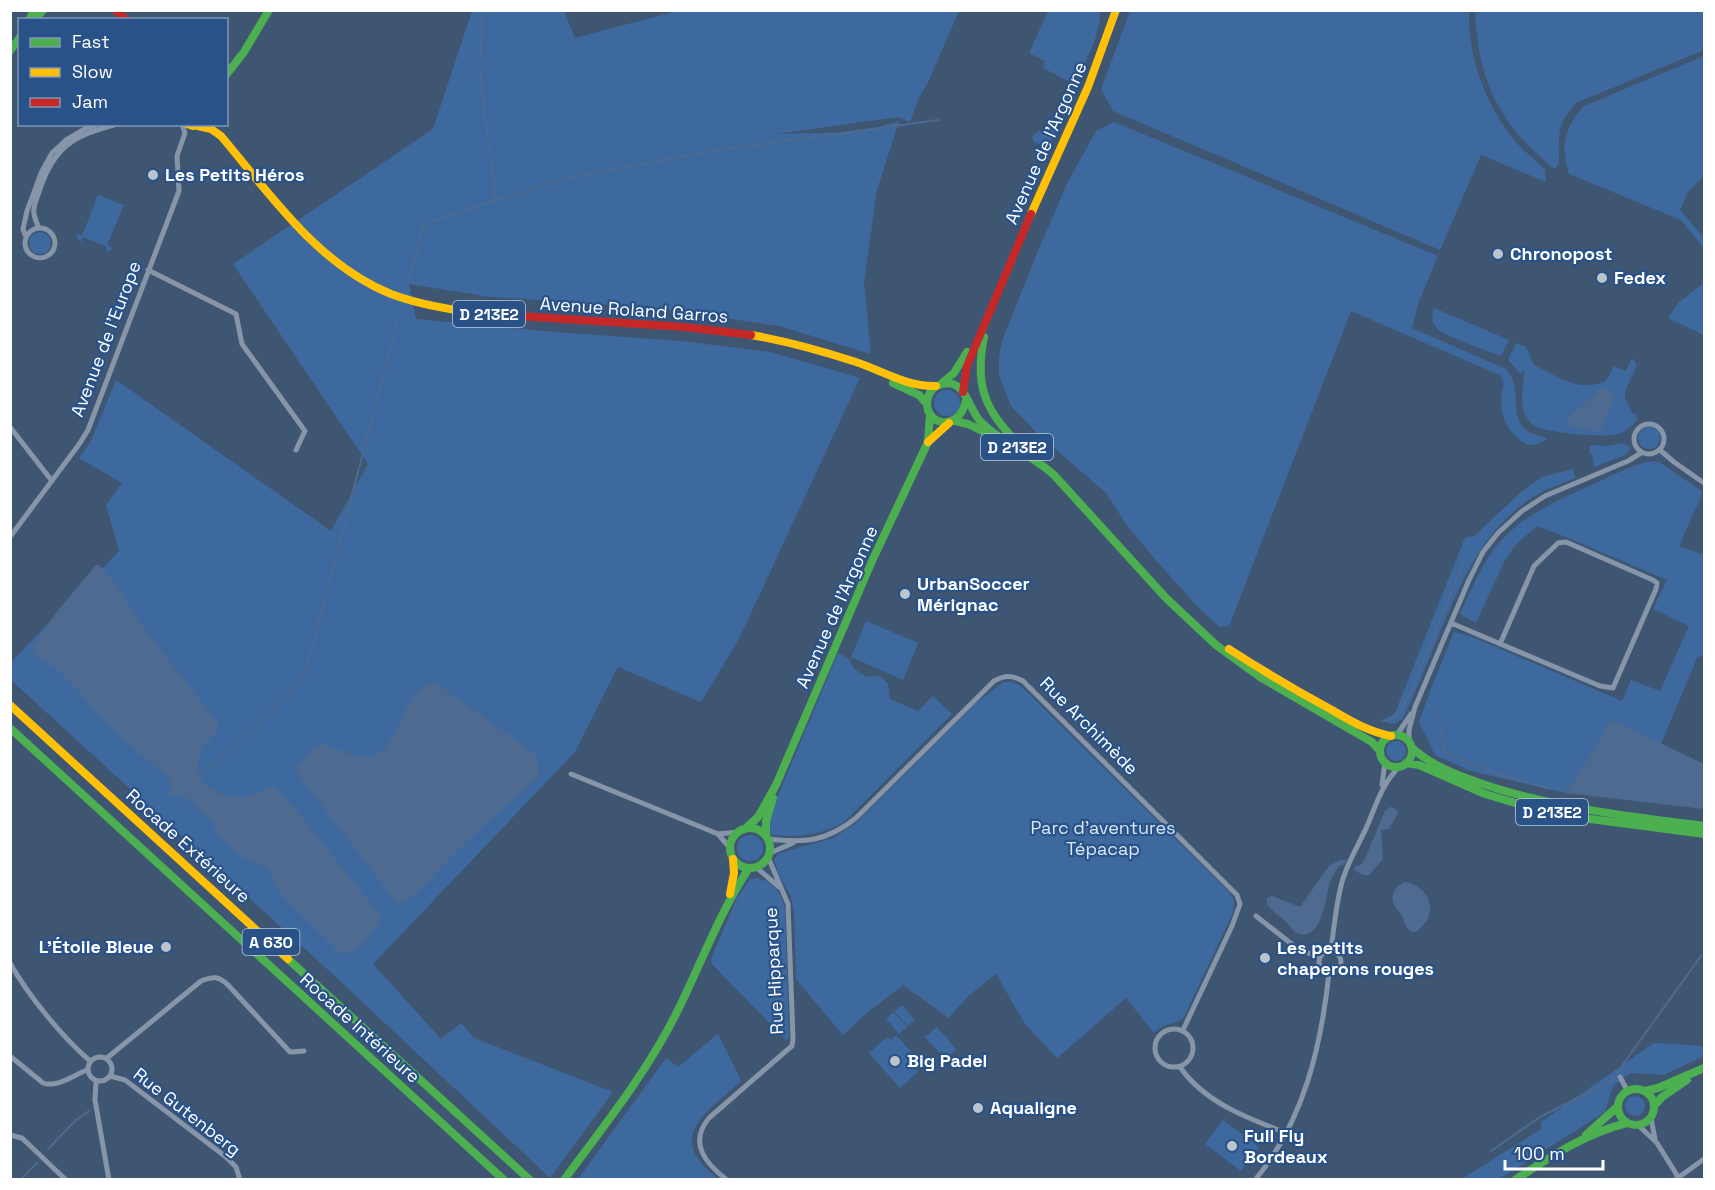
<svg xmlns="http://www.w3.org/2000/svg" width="1715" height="1190" font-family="'Space Grotesk',sans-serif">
<rect width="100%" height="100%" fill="#3f5673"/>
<path fill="#3d699e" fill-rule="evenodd" d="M 472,11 L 564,11 L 575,38 L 677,11 L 959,11 L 929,80 L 919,98 L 910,122 L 898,117 L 776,134 L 860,132 L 899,121 L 877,190 L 864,283 L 871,354 L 779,326 L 649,307 L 491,297 L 409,284 L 416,319 L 555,332 L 681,341 L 770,352 L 860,378 L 739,639 L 701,702 L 618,667 L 575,752 L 373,964 L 441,1039 L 461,1023 L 474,1038 L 613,1092 L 550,1178 L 340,981 L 11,680 L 10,663 L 119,551 L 106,505 L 122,483 L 79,458 L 91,441 L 116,380 L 331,531 L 368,464 L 233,264 L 433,129 Z
M 1048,11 L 1100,10 L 1100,20 L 1095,40 L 1049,146 L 1035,143 L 1032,137 L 1038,131 L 1042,132 L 1043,130 L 1049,132 L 1072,83 L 1043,68 L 1045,61 L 1029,53 Z
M 1130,11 L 1469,11 C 1468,53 1482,94 1506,129 C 1516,145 1532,157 1545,169 L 1546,182 L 1481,155 L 1440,250 L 1113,111 L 1101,89 Z
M 1475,11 L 1704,11 L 1704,50 L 1576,103 C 1556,125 1559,136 1559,164 L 1555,169 C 1546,163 1539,155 1531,148 C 1491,109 1477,65 1475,11 Z
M 1704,56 L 1704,176 L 1688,192 L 1680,210 L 1704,238 L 1704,248 L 1681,220 L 1569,174 C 1560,145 1564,129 1584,106 Z
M 1114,122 L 1438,256 L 1419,301 L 1412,328 L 1506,369 C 1528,393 1498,429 1547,438 L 1547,439 C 1543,441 1538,444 1533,445 C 1528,446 1524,443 1520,440 C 1501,425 1498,405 1504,383 L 1500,375 L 1351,311 L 1229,626 L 1219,627 L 1195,604 L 1154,558 L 1126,524 L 1106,493 L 1037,433 L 1011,406 L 999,375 L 999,357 L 1002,341 L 1040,246 L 1068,182 L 1096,131 Z
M 98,195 L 124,205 L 107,245 L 112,248 L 109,252 L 106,251 L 107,247 L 83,237 L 81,242 L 77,239 L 77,234 L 82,236 Z
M29 243a11 11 0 1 1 22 0a11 11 0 1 1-22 0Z
M 1704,283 L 1704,335 L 1668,318 L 1678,303 Z
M 1434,308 L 1509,340 L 1501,356 C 1488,351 1442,336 1435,326 C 1431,321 1432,314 1434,308 Z
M 1516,343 L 1526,347 L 1534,365 C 1559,377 1578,393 1606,381 L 1614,366 L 1626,371 L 1632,358 L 1637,365 L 1625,391 L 1625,399 L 1633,414 L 1636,414 L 1637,420 C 1631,426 1626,432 1618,434 C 1605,438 1547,433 1535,426 C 1532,425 1528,420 1526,416 C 1519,404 1523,384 1525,370 L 1520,373 L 1508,360 ZM 1595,394 L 1569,426 L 1567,417 Z
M934 403a13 13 0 1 1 26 0a13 13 0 1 1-26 0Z
M1638 438a11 11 0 1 1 22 0a11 11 0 1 1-22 0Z
M 1623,443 L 1630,447 L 1629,451 L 1625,455 L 1594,467 L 1592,454 L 1590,454 L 1589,446 L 1596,445 L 1606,446 Z
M 1654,461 L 1661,463 L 1703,492 L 1679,546 L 1704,555 L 1704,655 L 1697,658 L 1661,744 L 1612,721 L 1566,793 L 1471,771 L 1435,755 L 1419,722 L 1431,689 L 1454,632 L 1470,636 L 1622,701 L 1631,680 L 1660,691 L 1689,626 L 1653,609 L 1667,580 L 1566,537 L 1537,526 L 1516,544 L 1504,562 L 1476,623 L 1460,614 C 1470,593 1478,571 1492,552 C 1516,518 1557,500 1594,484 C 1613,475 1633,464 1654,461 Z
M 1573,469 L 1575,478 C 1561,484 1546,489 1533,497 C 1487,527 1468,569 1446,617 C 1432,651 1419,685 1403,718 C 1395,726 1388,724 1380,720 L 1388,718 L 1395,713 L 1464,540 L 1467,537 L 1474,536 L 1520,493 L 1542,477 Z
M 866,621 L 918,643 L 903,680 L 851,657 Z
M 838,653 L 848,658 L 854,669 L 867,677 L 880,676 L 888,684 L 890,699 L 918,711 L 933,696 L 952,714 L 843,823 C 818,835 800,838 772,835 L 768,827 L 775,803 Z
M 1004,682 L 1013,682 L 1020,685 L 1228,891 C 1236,900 1235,906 1231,917 L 1184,1017 C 1175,1026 1164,1022 1154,1033 L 1126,998 L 1057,1058 L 1025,1024 L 996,974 L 967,997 L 949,1018 L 903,985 L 868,1012 L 843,1035 L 796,979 L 794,913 L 791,897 L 778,873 L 774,859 L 780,853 L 833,838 L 855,824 L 977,702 Z
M1386 751a10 10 0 1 1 20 0a10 10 0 1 1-20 0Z
M737 848a13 13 0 1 1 26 0a13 13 0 1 1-26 0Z
M 758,878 L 763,881 L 766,880 C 777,889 782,894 785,909 L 789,1038 L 786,1040 L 712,964 L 711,959 L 737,898 L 750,879 Z
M 902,1005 L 915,1020 L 907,1026 L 894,1011 Z
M 893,1012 L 907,1027 L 899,1034 L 886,1019 Z
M 937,1027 L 956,1049 L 945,1059 L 925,1037 Z
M 718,1034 L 741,1081 C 705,1114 664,1137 718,1179 L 578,1179 L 666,1058 L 678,1067 Z
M 896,1035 L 911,1052 L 905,1057 L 918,1072 L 900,1088 L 869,1053 L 887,1037 L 891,1040 Z
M 1654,1043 L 1704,1046 L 1704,1056 L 1664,1075 L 1631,1073 L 1613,1086 L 1605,1112 L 1499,1179 L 1460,1180 L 1541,1129 L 1541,1122 Z
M1625 1106a10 10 0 1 1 20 0a10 10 0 1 1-20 0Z
M 1223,1120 L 1259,1147 L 1241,1171 L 1205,1144 Z"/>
<path fill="#4e6a90" d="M 1600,387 L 1616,394 L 1600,432 L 1569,426 L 1567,417 L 1595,394 Z
M 96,565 L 99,565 L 115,583 L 144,628 L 219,724 C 218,727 218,731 216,733 C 211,740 203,742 201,751 C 199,756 197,765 198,770 C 200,789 227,799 243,797 C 254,796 264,788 275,787 L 298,812 L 378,913 L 381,919 L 379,923 C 373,931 356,954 346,954 C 342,953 340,951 337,950 L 284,898 L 274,884 L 272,874 L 266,867 L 244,858 L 220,838 L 216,833 L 213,823 L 188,799 L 181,795 L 170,796 L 168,795 L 172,785 L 170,779 C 151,763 131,747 113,729 C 94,711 78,689 59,671 C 49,662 36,660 32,647 L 59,609 Z
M 437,684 L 533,752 C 538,759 540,768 538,777 C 509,803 481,829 453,855 C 440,867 413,902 398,905 L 297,773 L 296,768 L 315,747 L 323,744 C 334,748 357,758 368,757 C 398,756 401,693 428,685 C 431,684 434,684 437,684 Z
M 1612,720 L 1704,764 L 1704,809 L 1566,793 Z
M 1390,807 L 1395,808 L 1398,813 L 1389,829 L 1381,830 L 1383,859 L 1369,875 L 1363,875 L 1354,870 L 1356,866 L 1359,866 L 1363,863 L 1385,811 Z
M 1340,860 L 1346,860 L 1344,865 L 1340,865 C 1335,871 1331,878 1329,885 C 1326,899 1321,943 1297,933 C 1291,930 1289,924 1284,920 C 1278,915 1272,911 1267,904 L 1267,898 L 1272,896 L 1300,907 L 1329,866 Z
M 1405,882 C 1434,888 1439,918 1414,933 C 1404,929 1405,922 1401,914 C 1399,911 1396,909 1395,906 C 1389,895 1395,886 1405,882 Z"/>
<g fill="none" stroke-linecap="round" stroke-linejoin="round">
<path stroke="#4e6a90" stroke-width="2" d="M 493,201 L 572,177 L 719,150 L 938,120
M 408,284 L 423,227 L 428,223 L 493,201 L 495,188 C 490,148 482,107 480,67 C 480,48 484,29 480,10
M 1430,706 C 1442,716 1442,737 1444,751 L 1470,764 L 1483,766 L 1491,772 L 1550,789
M 1386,721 C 1398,718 1402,708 1408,698 L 1464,562
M 198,774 L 211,766 L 291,692 L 306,671 L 397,323
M 48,1149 L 76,1120 L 89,1111
M 1491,1151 L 1540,1117 L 1611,1081 L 1701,956
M 20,1180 L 37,1163"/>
<path stroke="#8695a8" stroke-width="5" d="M 39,228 C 30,209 34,208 40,189 C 55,145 74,136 117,124
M25 243a15 15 0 1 1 30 0a15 15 0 1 1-30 0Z
M 26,237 L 23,229 L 27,211 L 41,173 L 52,153 L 66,140 L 83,130 L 98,124
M 148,270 L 236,314 L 242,344 L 305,431 L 296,450
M1634 439a15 15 0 1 1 30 0a15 15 0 1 1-30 0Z
M 10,427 L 52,481
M 1660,450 L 1674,462 L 1704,483
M 10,537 L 80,443 L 88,430 L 179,191 L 177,156 L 185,133 L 182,124
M 1451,623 L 1600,686 L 1613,688 L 1656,589 L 1657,583 L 1653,580 L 1566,542 L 1558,543 L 1534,566 L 1500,644
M 1397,735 L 1411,714
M 1409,740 L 1409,730 L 1415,707 L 1469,580 L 1483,552 L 1498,533 L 1522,511 L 1545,496 L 1628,461 L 1641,453
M 571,774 L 718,834 L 730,848
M 1382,785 L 1385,762
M 718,834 L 739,832
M 768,839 C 804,843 826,842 856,818 L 994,681 C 1005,675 1012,675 1023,681 L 1237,895 L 1240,904 L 1232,926 L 1183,1030
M 770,853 L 793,843
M 756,867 L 779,887
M 1256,916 L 1298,949 L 1319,957
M 1331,950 C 1334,928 1336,904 1342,882 C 1348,860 1362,840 1370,819 C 1378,799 1384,782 1399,767
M1319 962a11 11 0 1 1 22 0a11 11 0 1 1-22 0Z
M 10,963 C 28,995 62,1037 90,1061
M1155 1048a19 19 0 1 1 38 0a19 19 0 1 1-38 0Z
M 10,1056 L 43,1083 C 57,1088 74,1075 87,1070
M88 1069a12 12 0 1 1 24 0a12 12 0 1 1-24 0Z
M 107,1058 L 201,981 C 213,976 219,976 228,985 L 290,1052 L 304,1051
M 1180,1067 C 1204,1102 1247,1118 1286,1133
M 110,1076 L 125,1080 L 226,1157 L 236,1167 L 240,1180
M 1620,1077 L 1627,1090
M 96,1081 L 95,1100 L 109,1180
M 1651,1118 L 1655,1139
M 1638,1125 L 1657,1143 L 1680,1180
M 10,1135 L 22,1138 L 66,1180
M 727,1180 C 706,1164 688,1143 709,1118 L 786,1051 L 792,1046 L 793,1039 L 788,904 L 768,857
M 1255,1180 C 1304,1121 1321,1047 1329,973
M 1675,1180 L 1704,1159"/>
<path stroke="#4caf50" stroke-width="8" d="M 29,20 L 34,10
M 35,20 L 43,10
M 10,51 L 20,37
M 226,75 L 244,52 L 269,10
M 984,337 C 975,382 983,409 1016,441
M 893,383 L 919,395 L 927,404
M 942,383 L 954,373 L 967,352
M 966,400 C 959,435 921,424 928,398 C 930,387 943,381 953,384 C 967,389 970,410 980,421 C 1000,442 1031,454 1054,475 L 1166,598 L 1216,645 L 1260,677 L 1372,742 L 1380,751
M 955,421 L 968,424 L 990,435
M 10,728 L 504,1180
M1380 751a16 16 0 1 1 32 0a16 16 0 1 1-32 0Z
M 1412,748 C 1431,765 1454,774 1477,782 C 1551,808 1627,816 1704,826
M 1406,763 L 1419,765 L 1485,794 L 1529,807 L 1583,818 L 1704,834
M730 848a20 20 0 1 1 40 0a20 20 0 1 1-40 0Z
M 745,829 L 758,817 L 776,785 L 872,561 L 928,442 L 930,414
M 766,835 L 766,821 L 773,798
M 288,959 L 530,1180
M1618 1107a18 18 0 1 1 36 0a18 18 0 1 1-36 0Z
M 1645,1091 L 1658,1088 L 1704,1068
M 1654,1106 L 1662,1097 L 1687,1080
M 1586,1135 L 1617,1107
M 564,1180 C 603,1127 645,1075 675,1016 C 700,967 718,915 749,868
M 1515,1180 C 1550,1157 1586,1133 1627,1123"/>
<path stroke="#ffc107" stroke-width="8" d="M 187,124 L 193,126 L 201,124
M 198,126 L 211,129 L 221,136 C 271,195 317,264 391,294 C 423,306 457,311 490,314
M 1031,214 L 1088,87 L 1116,10
M 751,335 C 786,341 822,351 856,362 C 883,371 907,387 936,386
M 928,442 L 949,423
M 1229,649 C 1263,671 1297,691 1332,710 C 1351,721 1369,732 1391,736
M 10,705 L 288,959
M 730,894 L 734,873 L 733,859"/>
<path stroke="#c62828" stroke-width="8" d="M 115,10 L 127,20
M 490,314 L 684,327 L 751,335
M 963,392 L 967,366 L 1031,214"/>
</g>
<g fill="#bcc4ce" stroke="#295289" stroke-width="2">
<circle cx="153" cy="175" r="6"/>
<circle cx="1498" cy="254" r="6"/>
<circle cx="1602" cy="278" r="6"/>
<circle cx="905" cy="594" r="6"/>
<circle cx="166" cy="947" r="6"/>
<circle cx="1265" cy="958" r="6"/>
<circle cx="895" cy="1061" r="6"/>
<circle cx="978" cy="1108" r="6"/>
<circle cx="1232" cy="1146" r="6"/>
</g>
<g text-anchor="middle" stroke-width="4.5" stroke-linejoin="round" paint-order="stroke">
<g fill="#295289" stroke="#bfcbdc" stroke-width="1.5">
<rect x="453" y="301" width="72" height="26" rx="4.5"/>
<rect x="981" y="434" width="72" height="26" rx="4.5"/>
<rect x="1516" y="799" width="72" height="26" rx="4.5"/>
<rect x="242.5" y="929" width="57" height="26" rx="4.5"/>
</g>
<g font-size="16" font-weight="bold" fill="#fff">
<text x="489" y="320">D 213E2</text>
<text x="1017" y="453">D 213E2</text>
<text x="1552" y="818">D 213E2</text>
<text x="271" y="948">A 630</text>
</g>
<g font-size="18" fill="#fff" stroke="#295289">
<text transform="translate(1046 143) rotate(-66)" y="6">Avenue de l'Argonne</text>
<text transform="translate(634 310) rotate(4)" y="6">Avenue Roland Garros</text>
<text transform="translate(106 339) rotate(-69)" y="6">Avenue de l'Europe</text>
<text transform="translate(837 607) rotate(-66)" y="6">Avenue de l'Argonne</text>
<text transform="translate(1089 726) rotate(45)" y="6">Rue Archimède</text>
<text transform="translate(188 846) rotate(42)" y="6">Rocade Extérieure</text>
<text transform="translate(774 971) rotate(-93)" y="6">Rue Hipparque</text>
<text transform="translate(360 1028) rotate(42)" y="6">Rocade Intérieure</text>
<text transform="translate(187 1112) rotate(38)" y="6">Rue Gutenberg</text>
</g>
<g font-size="18" font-weight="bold" fill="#fff" stroke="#295289" text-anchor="start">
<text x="165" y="181">Les Petits Héros</text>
<text x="1510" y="260">Chronopost</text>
<text x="1614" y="284">Fedex</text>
<text x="917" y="590">UrbanSoccer<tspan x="917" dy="21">Mérignac</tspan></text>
<text x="154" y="953" text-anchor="end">L'Étoile Bleue</text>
<text x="1277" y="954">Les petits<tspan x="1277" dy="21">chaperons rouges</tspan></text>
<text x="907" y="1067">Big Padel</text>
<text x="990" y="1114">Aqualigne</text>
<text x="1244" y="1142">Full Fly<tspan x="1244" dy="21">Bordeaux</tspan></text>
</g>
<g font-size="18" fill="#d9e7f7" stroke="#295289">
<text x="1103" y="834">Parc d'aventures<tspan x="1103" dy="21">Tépacap</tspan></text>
</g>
</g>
<rect width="1715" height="1190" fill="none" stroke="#ffffff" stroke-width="24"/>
<rect x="18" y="18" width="210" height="108" fill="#295289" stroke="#7f97b8" stroke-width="1.5"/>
<rect x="30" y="38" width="30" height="9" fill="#4caf50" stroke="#7f97b8" stroke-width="1.5"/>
<text x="72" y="48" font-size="18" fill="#ffffff">Fast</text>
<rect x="30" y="68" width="30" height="9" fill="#ffc107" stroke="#7f97b8" stroke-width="1.5"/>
<text x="72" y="78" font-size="18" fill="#ffffff">Slow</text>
<rect x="30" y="98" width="30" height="9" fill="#c62828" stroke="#7f97b8" stroke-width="1.5"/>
<text x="72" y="108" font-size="18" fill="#ffffff">Jam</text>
<path d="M1505 1160v9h98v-9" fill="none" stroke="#ffffff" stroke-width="3"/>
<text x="1514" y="1160" font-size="18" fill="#ffffff" stroke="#295289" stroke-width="4.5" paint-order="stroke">100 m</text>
</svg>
